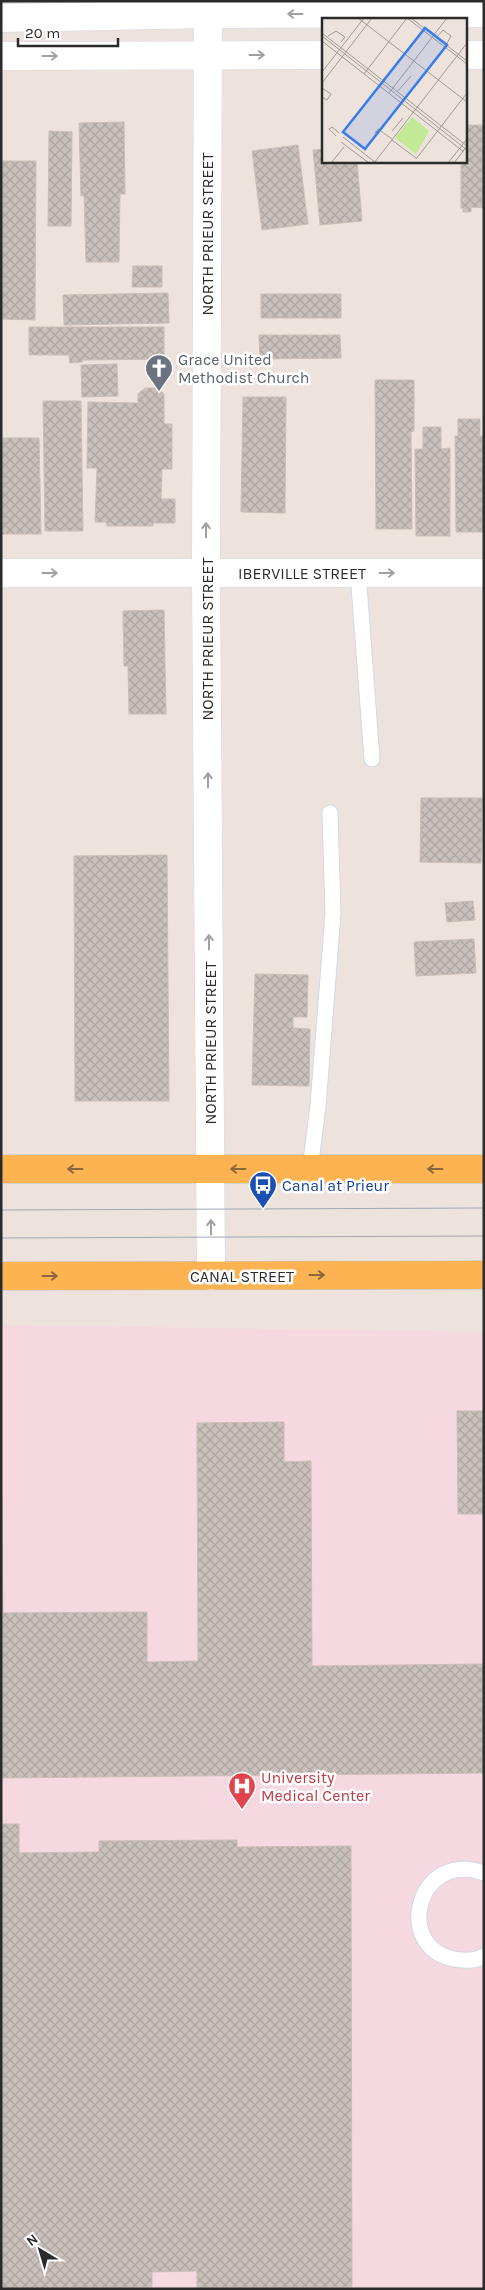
<svg xmlns="http://www.w3.org/2000/svg" width="485" height="2290" font-family="Karla,sans-serif">
<defs>
<pattern id="building-cross-hatch" width="8" height="8" patternUnits="userSpaceOnUse" patternTransform="scale(1.25)"><rect width="8" height="8" fill="#c9c0bb"/><path d="M0 0l8 8M0 8l8-8" fill="none" stroke="#ada5a1"/></pattern>
</defs>
<rect width="100%" height="100%" fill="#eee3dc"/>
<path fill="#f5d8e0" d="M 1,1325 L 484,1332 L 484,2289 L 1,2289 Z"/>
<path fill="url(#building-cross-hatch)" stroke="#cabeb5" d="M 124,122 L 125,194 L 120,194 L 119,262 L 86,262 L 84,195 L 81,196 L 79,123 Z
M 466,125 L 484,125 L 484,208 L 471,207 L 471,212 L 463,212 L 463,208 L 461,208 L 461,161 L 466,161 Z
M 49,131 L 72,132 L 71,226 L 48,226 Z
M 298,145 L 308,224 L 262,230 L 252,151 Z
M 324,149 L 324,161 L 357,161 L 362,221 L 320,225 L 313,150 Z
M 1,161 L 36,161 L 35,320 L 1,319 Z
M 133,266 L 162,266 L 162,287 L 132,287 Z
M 168,293 L 169,323 L 64,325 L 63,295 Z
M 261,294 L 341,294 L 341,318 L 261,318 Z
M 29,327 L 164,327 L 164,359 L 83,360 L 82,362 L 70,363 L 69,355 L 29,355 Z
M 259,335 L 340,335 L 341,358 L 260,359 Z
M 117,364 L 118,396 L 82,397 L 81,365 Z
M 375,380 L 414,380 L 414,431 L 411,432 L 412,529 L 376,529 Z
M 145,388 L 157,388 L 164,394 L 164,424 L 172,424 L 172,469 L 162,469 L 161,499 L 175,499 L 175,523 L 153,523 L 153,526 L 107,526 L 106,522 L 95,522 L 97,468 L 87,468 L 88,402 L 138,403 L 138,394 Z
M 243,397 L 286,397 L 285,513 L 241,512 Z
M 43,401 L 81,401 L 83,531 L 45,531 Z
M 458,419 L 480,419 L 480,436 L 484,436 L 484,532 L 456,532 L 455,436 L 458,436 Z
M 423,427 L 441,427 L 441,449 L 450,448 L 450,536 L 416,536 L 415,449 L 423,449 Z
M 1,438 L 39,438 L 41,534 L 1,534 Z
M 164,610 L 166,714 L 129,714 L 128,666 L 124,666 L 123,611 Z
M 421,798 L 482,798 L 481,863 L 420,862 Z
M 167,855 L 169,1101 L 75,1101 L 74,856 Z
M 473,901 L 475,920 L 447,922 L 445,903 Z
M 474,939 L 476,973 L 416,976 L 414,942 Z
M 255,974 L 308,975 L 307,1017 L 293,1017 L 293,1028 L 310,1029 L 309,1086 L 252,1085 Z
M 457,1411 L 484,1411 L 484,1514 L 458,1514 Z
M 284,1422 L 284,1462 L 311,1461 L 312,1666 L 484,1664 L 484,1773 L 1,1778 L 1,1458 L 3,1613 L 147,1612 L 147,1662 L 198,1661 L 197,1423 Z
M 1,1824 L 19,1824 L 19,1853 L 99,1852 L 99,1841 L 237,1840 L 237,1847 L 351,1846 L 352,2287 L 197,2288 L 197,2271 L 152,2272 L 152,2287 L 1,2289 Z"/>
<g fill="none" stroke-linecap="round" stroke-linejoin="round">
<g stroke="#d1d9e5" stroke-width="17">
<path id="lane" d="M 358,572 L 372,759
M 310,1169 L 318,1106 L 333,914 L 330,813
M 484,1873 C 417,1849 393,1947 454,1959 C 464,1961 475,1961 484,1956"/>
</g>
<g stroke="#d1d9e5" stroke-width="29">
<path id="street" d="M 208,1 L 206,573 L 211,1276
M 1,573 L 484,573"/>
</g>
<g stroke="#d1d9e5" stroke-width="29">
<path id="secondary" d="M 1,18 L 208,14 L 484,13
M 466,55 L 484,55
M 1,56 L 324,55"/>
</g>
<g stroke="#c4c4c4" stroke-width="29">
<path id="primary" d="M 1,1169 L 484,1169
M 1,1276 L 484,1275"/>
</g>
<use href="#lane" stroke="#fff" stroke-width="15"/>
<use href="#street" stroke="#fff" stroke-width="28"/>
<use href="#secondary" stroke="#fff" stroke-width="28"/>
<use href="#primary" stroke="#fdb352" stroke-width="28"/>
<path stroke="#9ea7b7" stroke-width="1" d="M 1,1210 L 484,1208
M 1,1238 L 484,1236"/>
</g>
<defs><path id="oneway-shaft" d="M-6 0H5M1.5-3L5.5 0L1.5 3" fill="none" stroke-width="1.6" stroke-linecap="round" stroke-linejoin="round" transform="scale(1.25)"/></defs>
<g stroke="#a0a0a0">
<use href="#oneway-shaft" transform="translate(295 14) rotate(180)"/>
<use href="#oneway-shaft" transform="translate(257 55)"/>
<use href="#oneway-shaft" transform="translate(50 56)"/>
<use href="#oneway-shaft" transform="translate(206 530) rotate(-90)"/>
<use href="#oneway-shaft" transform="translate(50 573)"/>
<use href="#oneway-shaft" transform="translate(387 573)"/>
<use href="#oneway-shaft" transform="translate(208 780) rotate(-90)"/>
<use href="#oneway-shaft" transform="translate(209 942) rotate(-90)"/>
<use href="#oneway-shaft" transform="translate(211 1227) rotate(-91)"/>
</g>
<g stroke="#8a683d">
<use href="#oneway-shaft" transform="translate(75 1169) rotate(-180)"/>
<use href="#oneway-shaft" transform="translate(238 1169) rotate(-180)"/>
<use href="#oneway-shaft" transform="translate(435 1169) rotate(-180)"/>
<use href="#oneway-shaft" transform="translate(317 1275)"/>
<use href="#oneway-shaft" transform="translate(50 1276)"/>
</g>
<defs>
<g id="church-pin" transform="scale(1.4375)"><path d="M0 17L-7.5 6A9.5 9.5 0 1 1 7.5 6Z" fill="#6b7280" stroke="#fff"/><path d="M-1.2-6h2.4v3.5h3.3v2.4h-3.3V6h-2.4V-.1h-3.3v-2.4h3.3Z" fill="#fff"/></g>
<g id="bus-pin" transform="scale(1.4375)"><path d="M0 17L-7.5 6A9.5 9.5 0 1 1 7.5 6Z" fill="#1a4fb4" stroke="#fff"/><path d="M-5-6H5V4H4V6H2V4H-2V6H-4V4H-5ZM-3.5-4V0h7V-4ZM-3.5 1.2v1.5H-2V1.2ZM2 1.2v1.5H3.5V1.2Z" fill="#fff"/></g>
<g id="hospital-pin" transform="scale(1.4375)"><path d="M0 17L-7.5 6A9.5 9.5 0 1 1 7.5 6Z" fill="#e0444e" stroke="#fff"/><path d="M-5-5h3v3.5h4V-5h3V5h-3V1.5h-4V5h-3Z" fill="#fff"/></g>
</defs>
<g fill-rule="evenodd">
<use href="#church-pin" x="159" y="368"/>
<use href="#bus-pin" x="263" y="1185"/>
<use href="#hospital-pin" x="242" y="1786"/>
</g>
<g text-anchor="middle" stroke-width="5" stroke-linejoin="round" paint-order="stroke">
<g font-size="16" fill="#2b2b2b" stroke="#fff">
<text transform="translate(207 234) rotate(-90)" y="6">NORTH PRIEUR STREET</text>
<text x="302" y="579">IBERVILLE STREET</text>
<text transform="translate(207 639) rotate(-90)" y="6">NORTH PRIEUR STREET</text>
<text transform="translate(210 1043) rotate(-90)" y="6">NORTH PRIEUR STREET</text>
<text x="242" y="1282">CANAL STREET</text>
</g>
<g font-size="16" fill="#5b616d" stroke="#fff" text-anchor="start">
<text x="178" y="365">Grace United<tspan x="178" dy="18">Methodist Church</tspan></text>
</g>
<g font-size="16" fill="#164399" stroke="#fff" text-anchor="start">
<text x="282" y="1191">Canal at Prieur</text>
</g>
<g font-size="16" fill="#be3a42" stroke="#fff" text-anchor="start">
<text x="261" y="1783">University<tspan x="261" dy="18">Medical Center</tspan></text>
</g>
</g>
<g transform="translate(322 18)">
<rect width="145" height="145" fill="#eee3dc"/>
<path d="M 90,99 L 107,113 L 94,136 L 73,120 Z" fill="#c2e993"/>
<path fill="none" stroke="#a09995" stroke-width="1" d="M 36,0 L 145,84M 89,0 L 145,43M 0,15 L 145,128M 0,18 L 145,132M 6,18 L 14,13 L 23,19 L 19,24M 114,20 L 121,12 L 129,18 L 124,27M 0,23 L 142,134M 0,54 L 42,0M 42,56 L 85,0 L 145,46M 0,65 L 50,0M 0,70 L 9,76 L 5,82 L 0,79M 75,74 L 89,58M 67,75 L 125,0M 58,112 L 53,115 L 56,111 L 70,121M 70,113 L 81,100M 14,118 L 7,111 L 10,109 L 17,115M 21,119 L 54,145M 70,122 L 94,140M 19,124 L 47,145M 94,141 L 145,75M 9,145 L 22,129M 52,145 L 145,25M 126,145 L 145,121M 132,145 L 145,128"/>
<path fill="#377cea" fill-opacity="0.15" stroke="#377cea" stroke-width="2.5" d="M 103,10 L 125,27 L 43,131 L 21,114 Z"/>
<rect width="145" height="145" fill="none" stroke="#2b2b2b" stroke-width="2.5"/>
</g>
<rect width="485" height="2290" fill="none" stroke="#2b2b2b" stroke-width="5"/>
<g transform="translate(40 2250) rotate(322)" stroke="#ffffff" stroke-width="4" paint-order="stroke">
<path d="M0-4L9 19L0 12L-9 19Z" fill="#2b2b2b"/>
<text y="-8" font-size="14" font-weight="bold" text-anchor="middle" fill="#2b2b2b">N</text>
</g>
<path d="M18 38v8h100v-8" fill="none" stroke="#2b2b2b" stroke-width="2.5"/>
<text x="25" y="38" font-size="15" fill="#2b2b2b" stroke="#ffffff" stroke-width="4" paint-order="stroke">20 m</text>
</svg>
